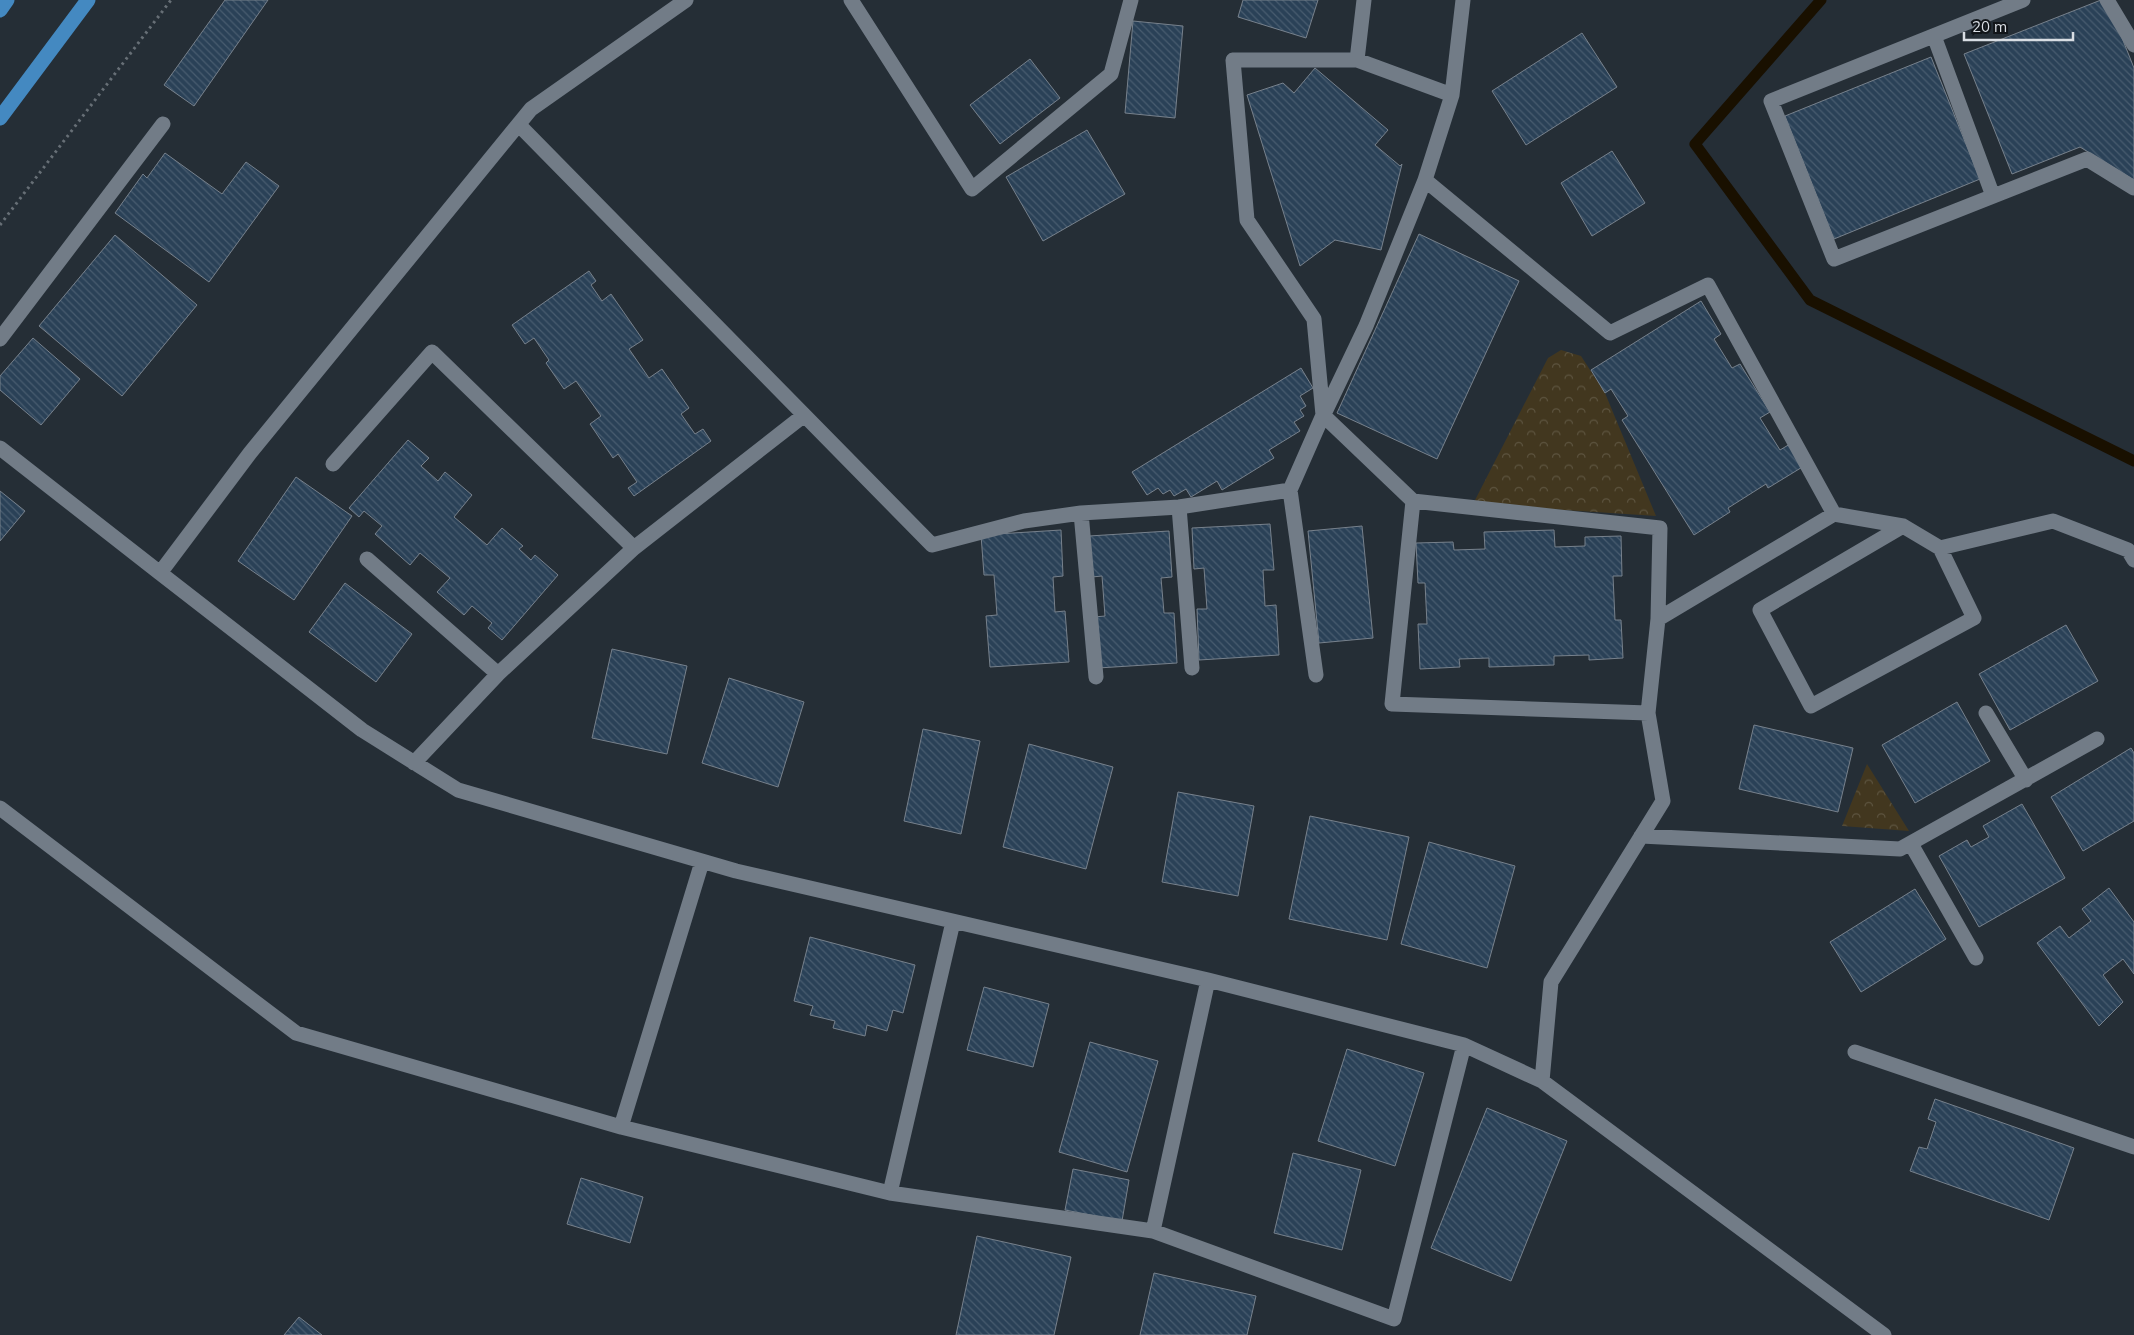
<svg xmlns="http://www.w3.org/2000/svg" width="2134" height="1335" font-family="Mulish,sans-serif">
<defs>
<pattern id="park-crowns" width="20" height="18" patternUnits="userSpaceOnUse" patternTransform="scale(1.25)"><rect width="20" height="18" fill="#42371f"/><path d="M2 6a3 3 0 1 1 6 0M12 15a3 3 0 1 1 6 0" fill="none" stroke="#5d543f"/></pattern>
<pattern id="building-back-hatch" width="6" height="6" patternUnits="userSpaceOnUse" patternTransform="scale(1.25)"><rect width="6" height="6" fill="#2a4157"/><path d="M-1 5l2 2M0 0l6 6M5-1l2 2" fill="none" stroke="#485c6f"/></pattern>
</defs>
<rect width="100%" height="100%" fill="#252e36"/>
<path fill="url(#park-crowns)" d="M 1561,350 L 1581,356 L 1605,393 L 1656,516 L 1473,504 L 1548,358 Z
M 1867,764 L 1909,831 L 1842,826 Z"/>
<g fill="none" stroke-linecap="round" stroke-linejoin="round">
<path stroke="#191000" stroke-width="11" d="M 1821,0 L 1695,144 L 1810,300 L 2134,461"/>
</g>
<path fill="url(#building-back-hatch)" stroke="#77818c" d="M 225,0 L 268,0 L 194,106 L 164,85 Z
M 1243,0 L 1318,0 L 1306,38 L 1238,17 Z
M 2101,0 L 2107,0 L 2134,68 L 2134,180 L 2080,147 L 2012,174 L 1964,54 Z
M 1133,21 L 1183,26 L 1175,118 L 1125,113 Z
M 1582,33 L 1617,87 L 1526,145 L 1492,91 Z
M 1931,57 L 1980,179 L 1834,239 L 1785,116 Z
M 1030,59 L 1060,98 L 1000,144 L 970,105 Z
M 1315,68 L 1388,130 L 1375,145 L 1400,166 L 1402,164 L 1381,250 L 1335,240 L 1300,266 L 1247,95 L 1283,83 L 1294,93 Z
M 1087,130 L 1125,194 L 1043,241 L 1006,177 Z
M 1612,151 L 1645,203 L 1592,236 L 1561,183 Z
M 165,153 L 222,194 L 246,162 L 279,186 L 209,282 L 115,213 L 143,174 L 147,178 Z
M 1419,234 L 1519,281 L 1437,459 L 1337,413 Z
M 115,235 L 197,305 L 122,396 L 39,326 Z
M 589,271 L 596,281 L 591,285 L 602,301 L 611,294 L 643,340 L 629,349 L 649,378 L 662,369 L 689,408 L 681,414 L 695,434 L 703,429 L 711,441 L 634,496 L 628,488 L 637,482 L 618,454 L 613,458 L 590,424 L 601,416 L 576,381 L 564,389 L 546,363 L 549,360 L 534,338 L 525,344 L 512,325 Z
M 1701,301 L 1721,334 L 1714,339 L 1732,368 L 1740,364 L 1770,412 L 1760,418 L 1780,450 L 1790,444 L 1804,466 L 1768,488 L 1766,484 L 1728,508 L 1730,512 L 1694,535 L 1622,420 L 1628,416 L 1611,389 L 1605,393 L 1591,370 Z
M 33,338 L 80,379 L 41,425 L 0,390 L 0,376 Z
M 1301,368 L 1313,388 L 1300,396 L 1306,406 L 1300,410 L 1304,416 L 1294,422 L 1300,431 L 1269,450 L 1274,458 L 1222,490 L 1217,481 L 1191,497 L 1186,489 L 1174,496 L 1170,490 L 1163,494 L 1158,488 L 1147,495 L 1132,472 Z
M 408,440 L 429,458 L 421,466 L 438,481 L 445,472 L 472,495 L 454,517 L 487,545 L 502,528 L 523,546 L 519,549 L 531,560 L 535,555 L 558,575 L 502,640 L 488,628 L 492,623 L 472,606 L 464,615 L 437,592 L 450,578 L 420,553 L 410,565 L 375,534 L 382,526 L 364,511 L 359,517 L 349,508 Z
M 296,477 L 352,516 L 294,600 L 238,561 Z
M 0,491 L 25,511 L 0,541 Z
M 1270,524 L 1274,570 L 1263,570 L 1265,606 L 1276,605 L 1279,655 L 1199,660 L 1197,609 L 1207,609 L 1204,568 L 1194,569 L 1192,528 Z
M 1362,526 L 1373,638 L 1319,643 L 1308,531 Z
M 1061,530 L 1063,576 L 1053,577 L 1055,612 L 1065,611 L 1069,662 L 990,667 L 986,616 L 997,615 L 994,575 L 984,575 L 981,535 Z
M 1554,530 L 1555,547 L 1585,546 L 1585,537 L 1621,536 L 1622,576 L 1613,576 L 1615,620 L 1621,620 L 1623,658 L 1589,660 L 1589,655 L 1554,656 L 1554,665 L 1489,667 L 1489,658 L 1459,659 L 1460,667 L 1420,669 L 1418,624 L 1427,624 L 1425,583 L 1418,583 L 1416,543 L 1453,542 L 1454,550 L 1485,549 L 1484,532 Z
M 1169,531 L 1172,577 L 1161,578 L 1164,613 L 1174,613 L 1177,663 L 1098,668 L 1094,617 L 1105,616 L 1102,576 L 1092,577 L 1089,536 Z
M 345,583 L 412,634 L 376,682 L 309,632 Z
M 2066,625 L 2098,681 L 2010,730 L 1979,674 Z
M 612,649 L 687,666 L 667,754 L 592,738 Z
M 729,678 L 804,702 L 778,787 L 702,763 Z
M 1957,702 L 1990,761 L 1915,803 L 1882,745 Z
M 1754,725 L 1853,748 L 1838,812 L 1739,789 Z
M 923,729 L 980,741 L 961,834 L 904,821 Z
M 1029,744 L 1113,767 L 1086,869 L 1003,847 Z
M 2131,748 L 2134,753 L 2134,821 L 2083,851 L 2051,797 Z
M 1178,792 L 1254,806 L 1238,896 L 1162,882 Z
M 2022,804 L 2065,878 L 1979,927 L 1939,856 L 1967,840 L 1971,847 L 1989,837 L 1983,826 Z
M 1310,816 L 1409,837 L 1387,940 L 1289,919 Z
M 1429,842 L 1515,866 L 1487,968 L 1401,944 Z
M 2109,888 L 2134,922 L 2134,974 L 2123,959 L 2103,975 L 2123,1002 L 2099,1026 L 2037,943 L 2060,926 L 2069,938 L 2091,921 L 2082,909 Z
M 1915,889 L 1946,939 L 1861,992 L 1830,942 Z
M 810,937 L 915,965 L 903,1013 L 893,1010 L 887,1031 L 867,1025 L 865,1036 L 833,1028 L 835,1021 L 810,1015 L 813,1006 L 794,1001 Z
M 984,987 L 1049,1004 L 1033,1067 L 967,1050 Z
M 1090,1042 L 1158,1061 L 1127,1172 L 1059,1152 Z
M 1347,1049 L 1424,1073 L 1395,1166 L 1318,1141 Z
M 1935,1099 L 2074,1148 L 2049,1220 L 1910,1171 L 1919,1147 L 1927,1149 L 1936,1122 L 1928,1119 Z
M 1487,1108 L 1567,1141 L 1511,1281 L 1431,1248 Z
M 1293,1153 L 1361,1170 L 1342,1250 L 1274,1233 Z
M 1073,1169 L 1129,1180 L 1122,1221 L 1065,1210 Z
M 581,1178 L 643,1197 L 630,1243 L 567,1224 Z
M 977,1236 L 1071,1257 L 1054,1335 L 956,1335 Z
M 1154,1273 L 1256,1296 L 1247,1335 L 1140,1335 Z
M 299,1317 L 322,1335 L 284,1335 Z"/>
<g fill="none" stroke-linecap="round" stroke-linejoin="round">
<path stroke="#676f76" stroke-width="3" stroke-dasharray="2.5 4" stroke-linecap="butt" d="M 0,225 L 171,0"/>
<path stroke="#727c87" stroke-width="15" d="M 851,0 L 972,189 L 1111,74 L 1131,0
M 2023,0 L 1771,101 L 1834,259 L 2087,159 L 2134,188
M 2107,0 L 2134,45
M 1934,36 L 1993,196
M 1452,95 L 1463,0
M 519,125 L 932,545 L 1024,521 L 1081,513 L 1179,507 L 1290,490 L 1323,415 L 1413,501 L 1392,704 L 1648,713 L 1663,801 L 1551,982 L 1542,1081 L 1884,1335
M 1425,180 L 1610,333 L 1708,285 L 1834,514
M 0,339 L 163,124
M 1324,414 L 1366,326 L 1425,180 L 1452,95 L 1357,60
M 1323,415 L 1314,319 L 1247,220 L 1233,60 L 1357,60 L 1364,0
M 0,448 L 160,573 L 250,453 L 531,109 L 686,0
M 333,464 L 432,352 L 634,548 L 803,416
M 1290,490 L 1316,675
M 1413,501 L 1660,528 L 1658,619 L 1834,514 L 1903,526 L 1940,548 L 1974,618 L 1811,706 L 1760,610 L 1903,526
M 1179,507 L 1192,668
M 1081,513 L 1096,677
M 1940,548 L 2053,521 L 2128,550 L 2134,560
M 367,559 L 498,674
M 1648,713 L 1658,619
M 1986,713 L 2026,780
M 414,763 L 498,674 L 634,548
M 0,808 L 296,1033 L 621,1127 L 890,1193 L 1153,1231 L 1394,1319 L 1464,1045 L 1208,980 L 736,871 L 458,790 L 362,730 L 160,573
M 1641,836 L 1900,849 L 2097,739
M 1911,844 L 1976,958
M 1464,1045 L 1542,1081
M 1855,1052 L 2134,1147
M 621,1127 L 702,862
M 890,1193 L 953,922
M 1153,1231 L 1208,980"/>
<path stroke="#4489c1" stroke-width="15" d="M 0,10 L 7,0
M 0,118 L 88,0"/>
</g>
<path d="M1964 32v8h109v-8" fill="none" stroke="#d9dee4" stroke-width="2.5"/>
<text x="1972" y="32" font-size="15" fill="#d9dee4" stroke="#111519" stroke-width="4" paint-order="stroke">20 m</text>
</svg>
